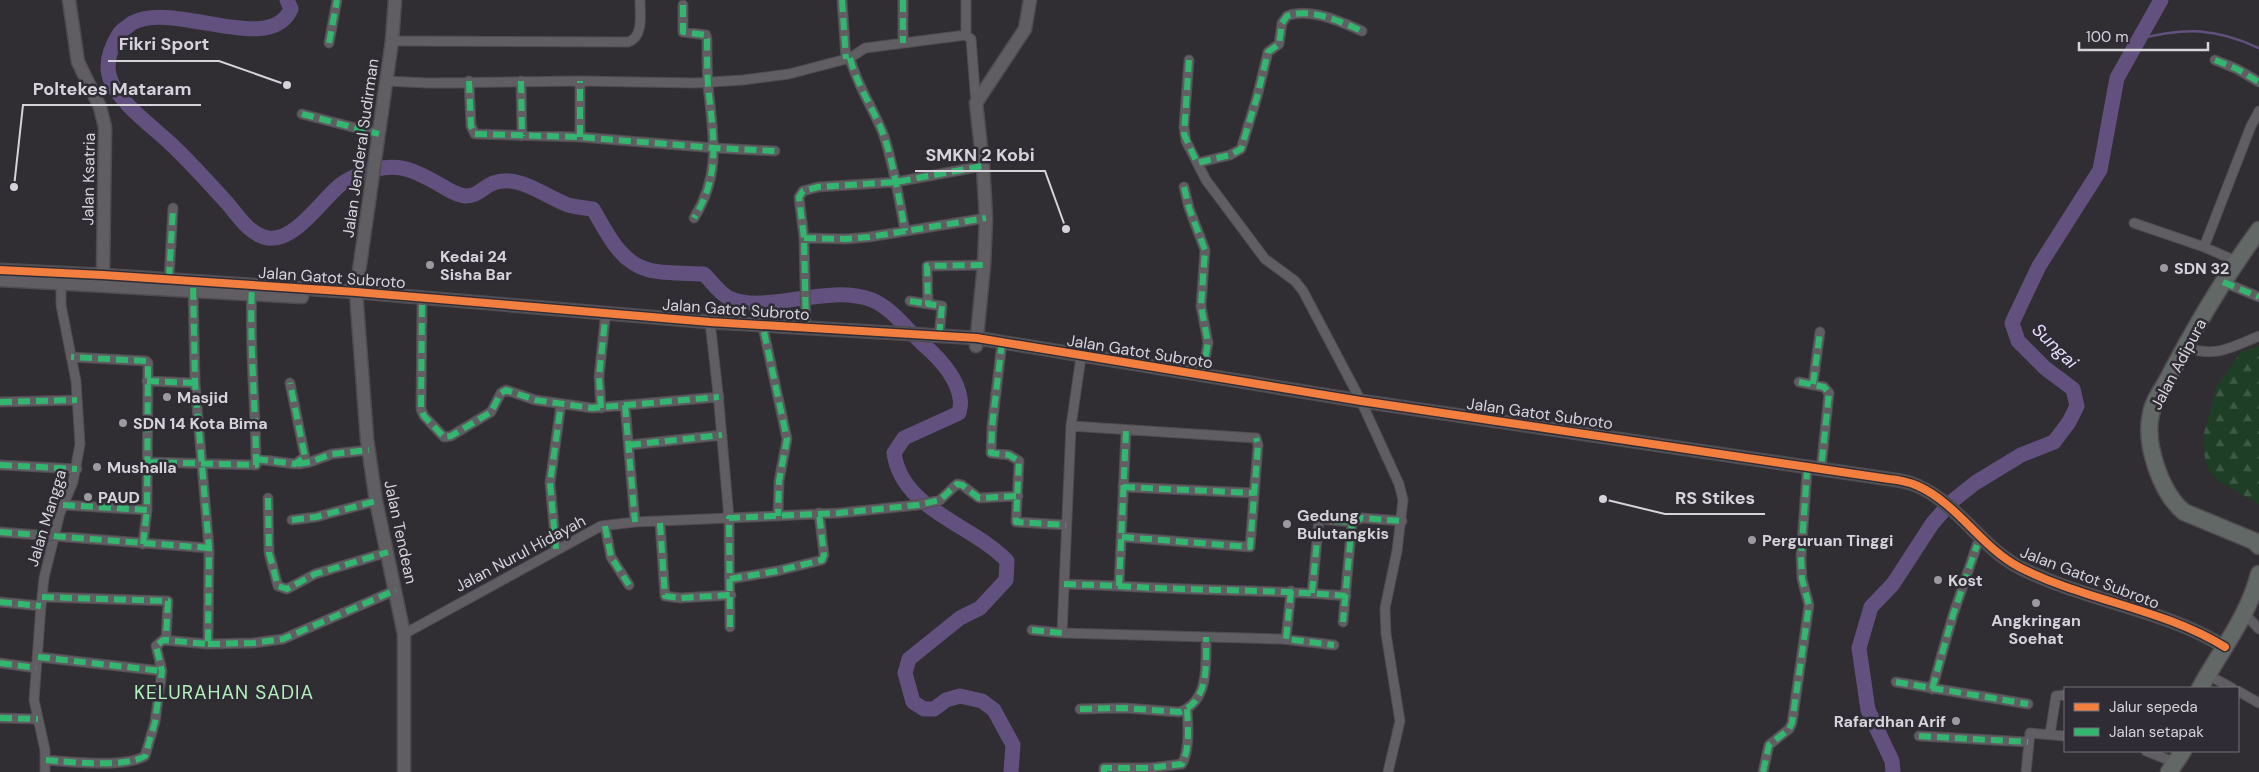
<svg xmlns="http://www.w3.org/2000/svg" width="2259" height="772" font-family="'DM Sans',sans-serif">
<defs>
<pattern id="forest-firs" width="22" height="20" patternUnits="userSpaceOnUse" patternTransform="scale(1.25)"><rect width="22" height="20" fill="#1e3f25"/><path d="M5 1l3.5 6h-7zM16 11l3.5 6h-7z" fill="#3e5a44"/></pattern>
</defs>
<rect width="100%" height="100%" fill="#302e33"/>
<path fill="url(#forest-firs)" d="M 2259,346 L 2259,504 L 2217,480 L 2208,469 L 2204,454 L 2204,433 L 2217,386 L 2241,352 Z"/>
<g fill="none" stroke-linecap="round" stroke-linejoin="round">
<path stroke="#62517f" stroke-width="2.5" d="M 2139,39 C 2185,27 2215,28 2259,48"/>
<path stroke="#62517f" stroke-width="15" d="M 287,0 L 291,9 C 270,57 174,0 132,23 C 128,27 122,29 119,34 C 111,47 104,65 111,81 C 120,103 153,127 171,144 C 191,163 209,183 228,204 C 239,217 250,235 268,238 C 294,242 320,202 339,186 C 344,181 354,177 360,174 C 395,160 413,169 442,186 C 449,190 456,195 465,196 C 482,197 485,179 510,181 C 530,183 549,198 568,205 C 576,207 585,208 593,209 C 607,233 620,263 649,270 C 666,274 687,273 704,274 C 711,281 720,294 729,298 C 765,315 827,283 872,300 C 892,308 908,331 924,345 C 939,358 957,378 960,398 C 961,402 960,409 959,413 L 904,438 L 894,453 C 902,510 972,524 1007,561 L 1006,580 L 980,608 L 960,618 L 909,659 L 905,673 L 913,702 L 924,709 L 934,709 L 946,700 L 960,696 L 982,701 L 994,710 L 1013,745 L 1011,772
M 1893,772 L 1892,761 L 1868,710 L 1859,648 L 1871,607 L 1893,584 L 1932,524 L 1950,503 L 1975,483 L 2021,455 L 2054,442 L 2069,422 L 2077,406 L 2073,389 L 2045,368 L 2018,341 L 2012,323 L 2039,266 L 2100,170 L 2117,78 L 2161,0"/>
<g stroke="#4e4c50" stroke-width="11">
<path id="street" d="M 842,0 L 846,59
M 903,0 L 903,43
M 683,5 L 683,32 L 706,35 L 707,39 C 707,54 707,70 708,86 C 713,135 722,173 694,218
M 966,35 L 966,0
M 392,41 L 628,42 C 644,37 640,14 640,0
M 329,43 L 337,0
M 850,58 C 857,86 874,109 884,136 C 894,166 899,199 905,231
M 1189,60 L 1184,127 L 1186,141 L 1206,180 L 1265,259 L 1295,281 L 1303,291 L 1361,401 L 1399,484 L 1403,500 L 1397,551 L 1385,608 L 1386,634 L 1400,721 L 1388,772
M 2215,60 L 2237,69 L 2259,82
M 386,81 L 428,83 L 580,81 L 695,83 L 743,80 L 789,74 L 850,58 L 865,48 L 966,35 L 971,39 L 976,103
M 469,81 L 471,126 L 475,134 L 580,137 L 715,148 L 775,151
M 521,81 L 522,136
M 302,114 L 379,134
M 580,137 L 580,81
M 1197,163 L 1230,155 L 1241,149 L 1257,97 L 1268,52 L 1279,44 L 1282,23 L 1287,16 C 1310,7 1341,22 1362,31
M 1184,187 L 1189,208 L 1205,250 L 1201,306 L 1208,343 L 1202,375
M 2134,223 L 2204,247 L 2236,261
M 804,238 L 846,239 L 869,237 L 986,218
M 2204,247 L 2251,126 L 2259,111
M 169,279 L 173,208
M 2223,282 L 2259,297
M 910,301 L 928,304
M 422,305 L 421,409 L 424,416 L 444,437 L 451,436 L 491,412 L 501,393 L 506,390 L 535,400 L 592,408 L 719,397
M 806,327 L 804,238 L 799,197 L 803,191 L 818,187 L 896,182 L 983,166
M 764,332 L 787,439 L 779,481 L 778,516
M 939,336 L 942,306 L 928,304 L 927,266 L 984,265
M 1002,342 L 992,427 L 991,453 L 1009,455 L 1019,461 L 1016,522 L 1066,525
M 2184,347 C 2216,358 2230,348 2259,336
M 1081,357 L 1071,426 L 1062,633 L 1283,639 L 1334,645
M 147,381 L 195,383
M 1799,382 L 1824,387 L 1829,393 L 1821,469
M 1813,384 L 1820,332
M 0,402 L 77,400
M 625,405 L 635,522
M 601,408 L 599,377 L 605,320
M 1071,426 L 1256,438 L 1258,445 L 1250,547 L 1122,537
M 629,445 L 722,435
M 256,459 L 295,464 L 305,457 L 290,383
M 147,462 L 256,465 C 256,407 249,348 252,290
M 299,464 L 310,462 L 332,454 L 369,450
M 0,465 L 77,469
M 1123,487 L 1254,493
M 268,498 L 269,553 L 278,586 L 287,589 L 315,574 L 388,552
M 63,505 L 147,510 L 148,363 L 146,361 L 71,357
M 292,520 L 316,517 L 376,501
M 1352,522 L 1362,518 L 1402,521
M 660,523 L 665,596 L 680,598 L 731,595
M 605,526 L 611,557 L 629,585
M 0,532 L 209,548
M 143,544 L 147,510
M 556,549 L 550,483 L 561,404
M 730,579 L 777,571 L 822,560 L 824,555 L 819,513
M 1064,584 L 1119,586 L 1126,431
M 1119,586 C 1195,591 1270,589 1346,596
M 1312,593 L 1319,519 L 1352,522 L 1343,622
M 42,597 L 168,601 L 166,640
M 0,602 L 41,606
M 2244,613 L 2259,629
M 730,627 L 729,518 L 839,513 L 918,505 L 940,500 L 957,484 L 962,485 L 979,498 L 1018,496
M 1032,630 L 1062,633
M 404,634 L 601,526 L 635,522 L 729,518 L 718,393 L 710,322
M 1286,639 L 1291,591
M 208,644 L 253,643 L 283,639 L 396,590
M 38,657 L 162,671
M 0,663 L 36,668
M 2208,675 L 2232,688
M 1896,682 L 2028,704
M 1932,689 L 1953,615 L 1977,545
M 2238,691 L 2259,703
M 1080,709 L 1125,708 L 1179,712 C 1210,702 1206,662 1206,637
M 0,718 L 38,719
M 2050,734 L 2056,696 L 2065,695
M 1919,736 L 2028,742
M 2146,751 L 2176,763
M 46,760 C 70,762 125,768 145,756 L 155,722 L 162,671 L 156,646 L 163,640 L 208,644 L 209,548 L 195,383 L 193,286
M 45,772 L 45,750 L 34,700 L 41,606 L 44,578 L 60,513 L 73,482 L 80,444 L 76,381 L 61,305 L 61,278
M 1104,772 L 1104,768 L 1150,768 L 1182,764 C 1190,749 1188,725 1187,709
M 1763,772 L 1769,745 L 1789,729 L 1792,723 L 1809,605 L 1802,579 L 1801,557 L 1807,472
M 2026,772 L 2030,733 L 2065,736"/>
</g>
<g stroke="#4e4c50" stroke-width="15">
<path id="secondary" d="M 69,0 L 78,62 L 100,107 L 105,127 L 103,275
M 395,0 L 392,41 L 356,292 L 367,439 L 376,501 L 404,634 L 404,772
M 0,270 L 103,275 L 356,292 L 710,322 L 977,338 L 1361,401 L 1889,479 C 1899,480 1909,482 1918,486 C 1958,504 1981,547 2019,567 C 2085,601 2162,608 2225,647
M 0,280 L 302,297
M 976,346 L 984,265 L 986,218 L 983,166 L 976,103 L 1025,29 L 1030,0"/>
</g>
<g stroke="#4e4c50" stroke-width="19">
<path id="highway" d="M 2259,230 C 2226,275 2197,323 2171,373 C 2165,386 2153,400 2151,414 C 2144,444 2161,493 2184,512 L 2254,541 L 2259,546
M 2200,688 C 2221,650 2248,617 2259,574
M 2169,772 L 2183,751"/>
</g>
<use href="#street" stroke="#605e62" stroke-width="9"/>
<use href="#secondary" stroke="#605e62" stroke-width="12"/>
<use href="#highway" stroke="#626865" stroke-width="16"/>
<path stroke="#33b770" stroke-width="6" stroke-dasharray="12 6" stroke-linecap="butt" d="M 842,0 L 846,59
M 903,0 L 903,43
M 683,5 L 683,32 L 706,35 L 707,39 C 707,54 707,70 708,86 C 713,135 722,173 694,218
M 329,43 L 337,0
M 850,58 C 857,86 874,109 884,136 C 894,166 899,199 905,231
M 1189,60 L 1184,134 L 1197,163 L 1230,155 L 1241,149 L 1257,97 L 1268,52 L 1279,44 L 1282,23 L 1287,16 C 1310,7 1341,22 1362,31
M 2215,60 L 2237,69 L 2259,82
M 469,81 L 471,126 L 475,134 L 580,137 L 715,148 L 775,151
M 521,81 L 522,136
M 302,114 L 379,134
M 580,137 L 580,81
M 1184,187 L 1189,208 L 1205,250 L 1201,306 L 1208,343 L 1202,375
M 804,238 L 846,239 L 869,237 L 986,218
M 169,279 L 173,208
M 2223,282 L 2259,297
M 910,301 L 928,304
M 422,305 L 421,409 L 424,416 L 444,437 L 451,436 L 491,412 L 501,393 L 506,390 L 535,400 L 592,408 L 719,397
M 806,327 L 804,238 L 799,197 L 803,191 L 818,187 L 896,182 L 983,166
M 764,332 L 787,439 L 779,481 L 778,516
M 939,336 L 942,306 L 928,304 L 927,266 L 984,265
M 1002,342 L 992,427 L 991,453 L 1009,455 L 1019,461 L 1016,522 L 1066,525
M 147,381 L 195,383
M 1799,382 L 1824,387 L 1829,393 L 1821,469
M 1813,384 L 1820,332
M 0,402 L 77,400
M 625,405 L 635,522
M 601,408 L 599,377 L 605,320
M 629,445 L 722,435
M 256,459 L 295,464 L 305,457 L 290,383
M 147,462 L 256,465 C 256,405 249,345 252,285
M 298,464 L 310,462 L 332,454 L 369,450
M 0,465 L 77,469
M 1123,487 L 1254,493
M 268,498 L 269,553 L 278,586 L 287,589 L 315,574 L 388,552
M 63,505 L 147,510 L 148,363 L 146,361 L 71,357
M 292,520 L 316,517 L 376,501
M 1352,522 L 1362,518 L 1402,521
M 660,523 L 665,596 L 680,598 L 731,595
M 605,526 L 611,557 L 629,585
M 0,532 L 209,548
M 1122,537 L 1250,547 L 1258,445 L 1256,438
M 143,544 L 147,510
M 556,549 L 550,483 L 561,404
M 730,579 L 777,571 L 822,560 L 824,555 L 819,513
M 1064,584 L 1119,586 L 1126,431
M 1119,586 C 1195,591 1270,589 1346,596
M 1291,591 L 1286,639 L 1334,645
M 1312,593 L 1319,519 L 1352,522 L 1343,622
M 42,597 L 168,601 L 166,640
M 0,602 L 41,606
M 730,627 L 729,518 L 839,513 L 918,505 L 940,500 L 957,484 L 962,485 L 979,498 L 1018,496
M 1032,630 L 1062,633
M 208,644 L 253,643 L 283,639 L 396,590
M 38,657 L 162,671
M 0,663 L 36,668
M 1896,682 L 2028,704
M 1932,689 L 1953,615 L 1977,545
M 1080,709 L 1125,708 L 1179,712 C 1210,702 1206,662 1206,637
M 0,718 L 38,719
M 1919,736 L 2028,742
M 46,760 C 70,762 125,768 145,756 L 155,722 L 162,671 L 156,646 L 163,640 L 208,644 L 209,548 L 195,383 L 193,281
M 1104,772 L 1104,768 L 1150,768 L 1182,764 C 1190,749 1188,725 1187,709
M 1763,772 L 1769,745 L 1789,729 L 1792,723 L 1809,605 L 1802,579 L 1801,557 L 1807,472"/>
<g stroke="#2f2c35" stroke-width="11">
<path id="cycleway" d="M 0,270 L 103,275 L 356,292 L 710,322 L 977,338 L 1361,401 L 1889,479 C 1899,480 1909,482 1918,486 C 1958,504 1981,547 2019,567 C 2085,601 2162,608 2225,647"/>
</g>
<use href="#cycleway" stroke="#f27e40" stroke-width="8"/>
</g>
<g fill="#9c9aa0" stroke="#2f2c35" stroke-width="2">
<circle cx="430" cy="265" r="5"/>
<circle cx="2164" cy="268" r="5"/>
<circle cx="167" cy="397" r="5"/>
<circle cx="123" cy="423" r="5"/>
<circle cx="97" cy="467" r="5"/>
<circle cx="88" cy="497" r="5"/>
<circle cx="1287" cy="524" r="5"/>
<circle cx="1752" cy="540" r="5"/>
<circle cx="1938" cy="580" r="5"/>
<circle cx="2036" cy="603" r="5"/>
<circle cx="1956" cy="721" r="5"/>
</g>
<g text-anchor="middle" stroke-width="5" stroke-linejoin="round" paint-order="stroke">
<g font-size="16" fill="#d6d4da" stroke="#2f2c35">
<text transform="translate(360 148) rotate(-82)" y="6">Jalan Jenderal Sudirman</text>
<text transform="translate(88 179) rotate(-89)" y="6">Jalan Ksatria</text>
<text transform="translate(332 277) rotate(4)" y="6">Jalan Gatot Subroto</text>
<text transform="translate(736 309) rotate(4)" y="6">Jalan Gatot Subroto</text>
<text transform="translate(1140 351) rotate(9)" y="6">Jalan Gatot Subroto</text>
<text transform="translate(2178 364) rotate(-62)" y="6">Jalan Adipura</text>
<text transform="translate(1540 413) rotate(8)" y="6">Jalan Gatot Subroto</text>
<text transform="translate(46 518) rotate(-73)" y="6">Jalan Mangga</text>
<text transform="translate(401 532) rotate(78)" y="6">Jalan Tendean</text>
<text transform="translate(520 553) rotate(-28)" y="6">Jalan Nurul Hidayah</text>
<text transform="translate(2090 577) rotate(21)" y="6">Jalan Gatot Subroto</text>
</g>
<g font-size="16" font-weight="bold" fill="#d6d4da" stroke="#2f2c35" text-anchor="start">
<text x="440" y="262">Kedai 24<tspan x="440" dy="18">Sisha Bar</tspan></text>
<text x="2174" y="274">SDN 32</text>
<text x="177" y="403">Masjid</text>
<text x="133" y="429">SDN 14 Kota Bima</text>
<text x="107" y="473">Mushalla</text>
<text x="98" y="503">PAUD</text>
<text x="1297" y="521">Gedung<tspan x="1297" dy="18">Bulutangkis</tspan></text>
<text x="1762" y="546">Perguruan Tinggi</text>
<text x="1948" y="586">Kost</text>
<text x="2036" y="626" text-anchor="middle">Angkringan<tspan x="2036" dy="18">Soehat</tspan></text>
<text x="1946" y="727" text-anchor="end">Rafardhan Arif</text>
</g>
<g font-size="18" font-style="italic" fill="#e6dbfb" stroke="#2f2c35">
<text transform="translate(2055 346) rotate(44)" y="6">Sungai</text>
</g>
<g font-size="19" letter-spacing="1" fill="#b1f2ba" stroke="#2f2c35">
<text x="224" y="699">KELURAHAN SADIA</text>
</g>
</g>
<path fill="none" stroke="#d6d4da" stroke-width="2" d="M287 85L219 61H108M14 187L23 105H201M1066 229L1045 171H915M1603 499L1665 514H1765"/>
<g fill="#d6d4da" stroke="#2f2c35" stroke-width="2">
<circle cx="287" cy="85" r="5"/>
<circle cx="14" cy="187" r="5"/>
<circle cx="1066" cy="229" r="5"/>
<circle cx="1603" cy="499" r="5"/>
</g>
<g font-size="18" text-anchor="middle" font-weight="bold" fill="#d6d4da" stroke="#2f2c35" stroke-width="5" stroke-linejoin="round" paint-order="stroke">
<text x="164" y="50">Fikri Sport</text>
<text x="112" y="95">Poltekes Mataram</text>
<text x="980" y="161">SMKN 2 Kobi</text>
<text x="1715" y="504">RS Stikes</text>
</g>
<rect x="2064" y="687" width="175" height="65" fill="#2f2c35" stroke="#726f77"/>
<rect x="2074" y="703" width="25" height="8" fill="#f27e40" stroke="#726f77"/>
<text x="2109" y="712" font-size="15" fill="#d6d4da">Jalur sepeda</text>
<rect x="2074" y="728" width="25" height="8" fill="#33b770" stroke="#726f77"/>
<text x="2109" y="737" font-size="15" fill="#d6d4da">Jalan setapak</text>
<path d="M2079 42v8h129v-8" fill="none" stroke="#d6d4da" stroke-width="2.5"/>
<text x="2086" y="42" font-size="15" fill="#d6d4da" stroke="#2f2c35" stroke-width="4" paint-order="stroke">100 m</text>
</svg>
